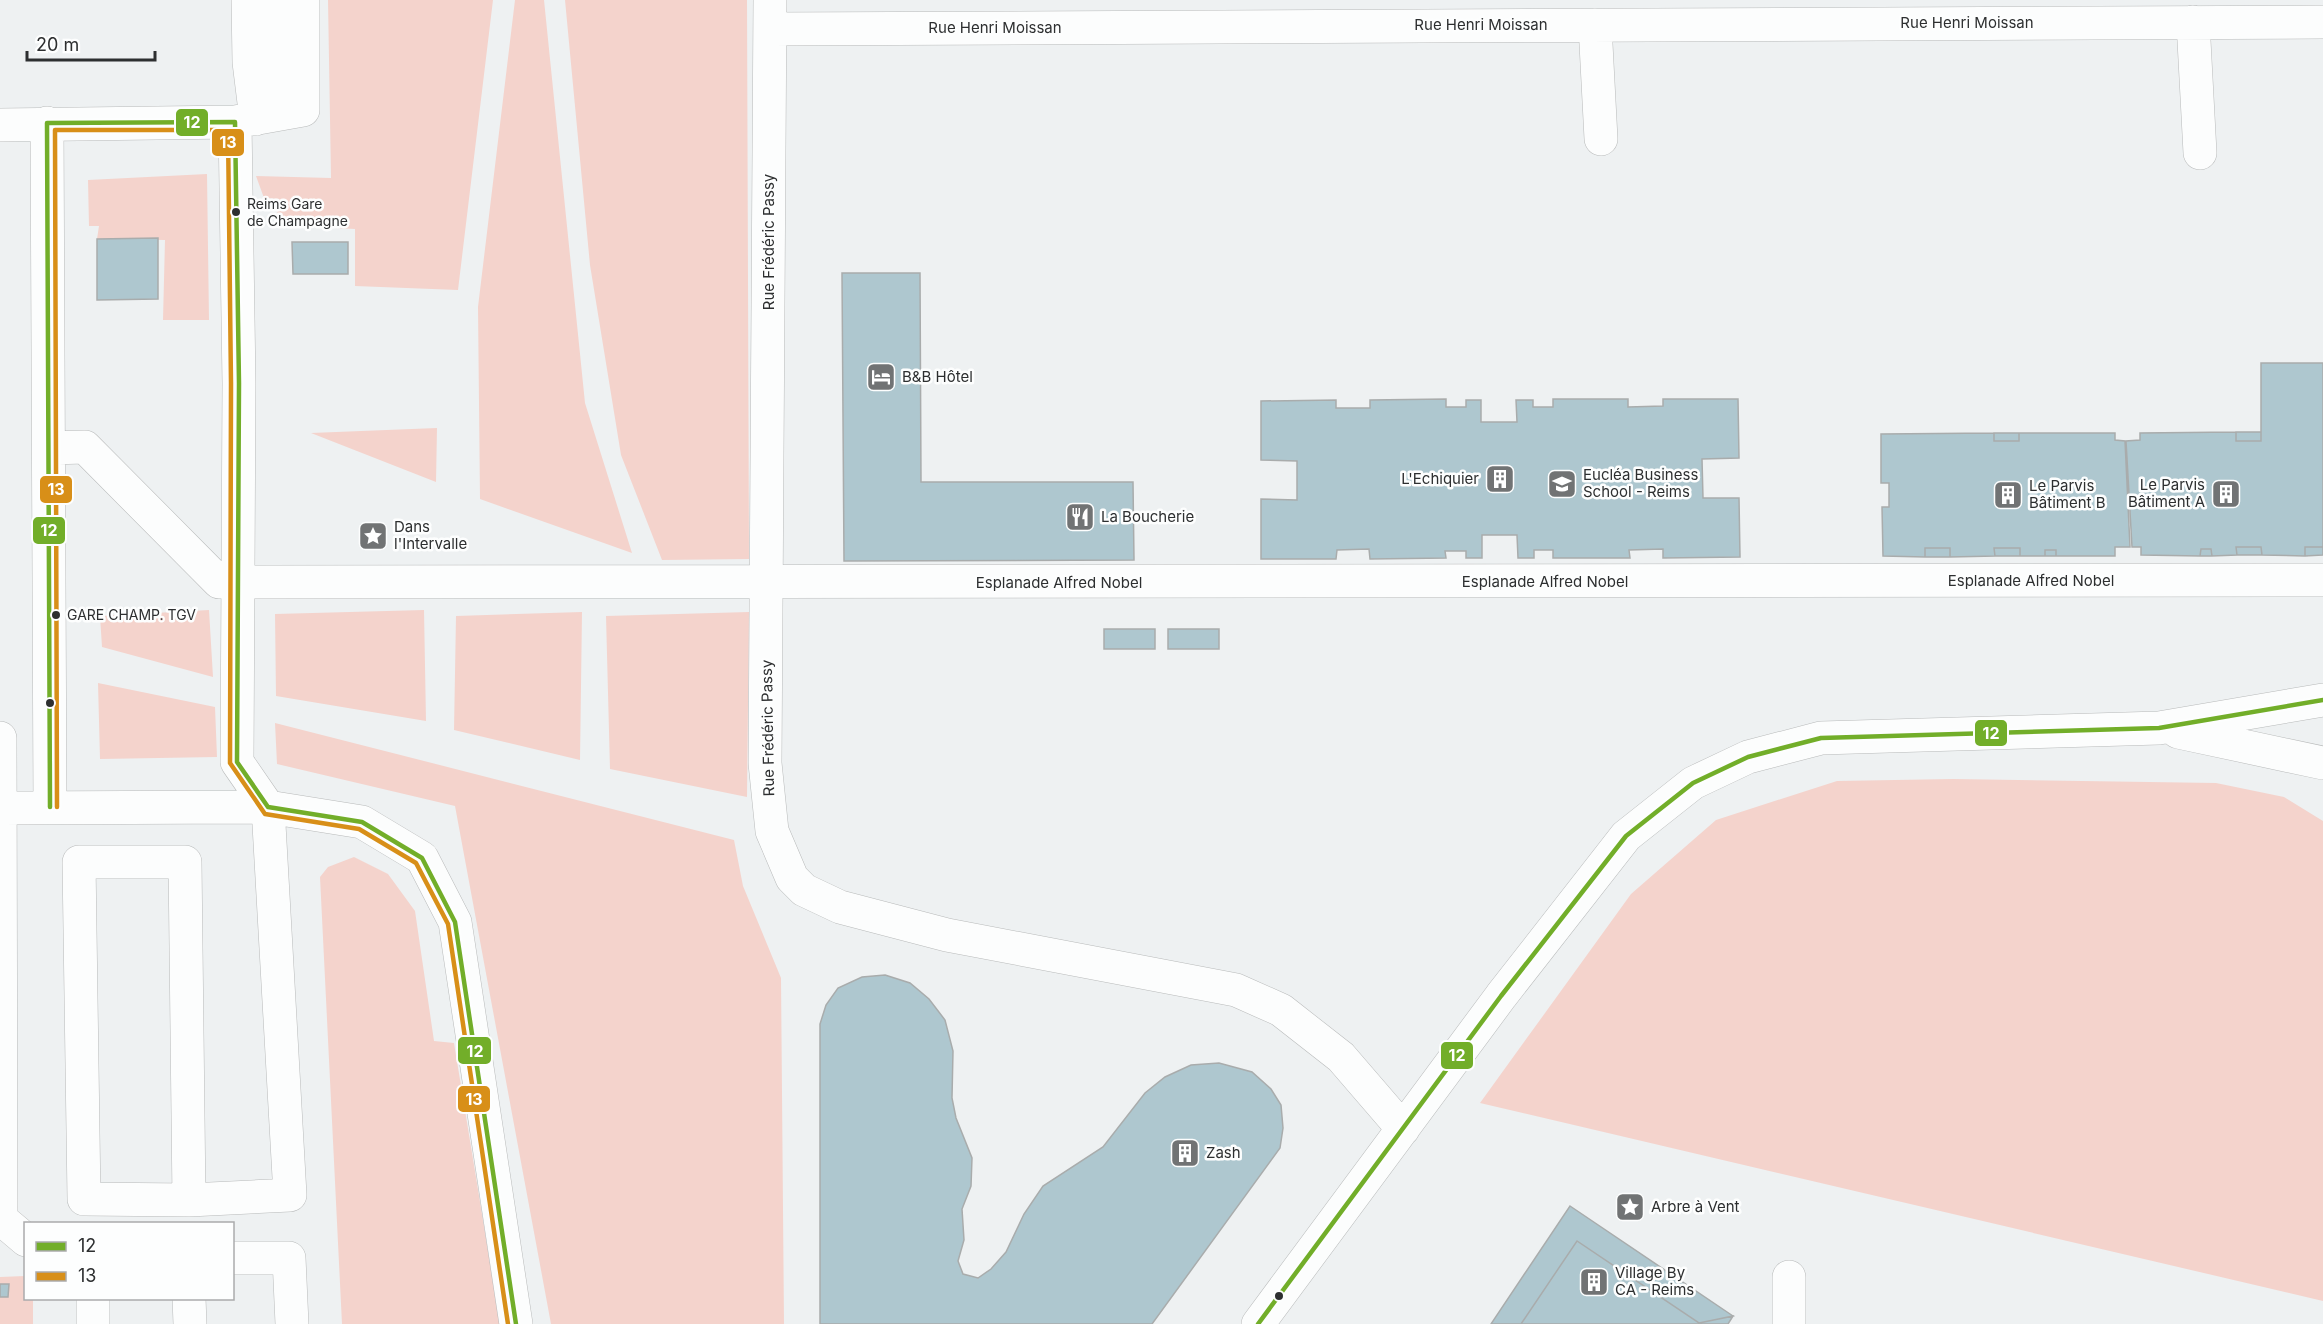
<svg xmlns="http://www.w3.org/2000/svg" width="2323" height="1324" font-family="Inter,sans-serif">
<rect width="100%" height="100%" fill="#eef1f2"/>
<path fill="#f4d3cc" d="M 328,0 L 493,0 L 458,290 L 355,286 L 355,229 L 276,225 L 279,199 L 264,198 L 256,176 L 331,178 Z
M 515,0 L 544,0 L 585,403 L 632,553 L 480,499 L 478,307 Z
M 565,0 L 747,0 L 749,559 L 662,560 L 621,455 L 590,265 Z
M 207,174 L 209,320 L 163,320 L 165,240 L 97,239 L 99,226 L 89,226 L 88,180 Z
M 437,428 L 436,482 L 311,433 Z
M 209,610 L 213,677 L 102,647 L 100,616 Z
M 424,610 L 426,721 L 276,696 L 275,614 Z
M 582,612 L 580,760 L 454,730 L 456,616 Z
M 749,612 L 747,797 L 610,769 L 606,616 Z
M 98,683 L 215,707 L 217,757 L 100,759 Z
M 275,723 L 734,840 L 743,886 L 781,978 L 784,1324 L 551,1324 L 455,806 L 277,764 Z
M 1953,779 L 2216,783 L 2284,797 L 2323,821 L 2323,1301 L 1480,1103 L 1631,894 L 1716,820 L 1837,781 Z
M 354,857 L 388,874 L 415,911 L 434,1041 L 454,1043 L 500,1324 L 342,1324 L 320,877 L 328,867 Z
M 25,1276 L 26,1298 L 33,1299 L 33,1324 L 0,1324 L 0,1277 Z"/>
<path fill="#aec7cf" stroke="#a9acac" stroke-width="1.5" d="M 158,238 L 158,299 L 97,300 L 97,239 Z
M 292,242 L 348,242 L 348,274 L 293,274 Z
M 842,273 L 920,273 L 921,482 L 1133,482 L 1134,560 L 844,561 Z
M 2261,363 L 2323,363 L 2323,547 L 2305,547 L 2305,556 L 2262,555 L 2261,547 L 2236,547 L 2237,555 L 2212,556 L 2211,549 L 2201,549 L 2200,556 L 2141,555 L 2141,547 L 2132,547 L 2126,441 L 2140,440 L 2140,433 L 2236,432 L 2236,441 L 2261,441 Z
M 1446,399 L 1446,407 L 1466,407 L 1466,400 L 1481,400 L 1481,422 L 1517,422 L 1516,400 L 1533,400 L 1533,407 L 1553,407 L 1553,399 L 1628,399 L 1628,407 L 1663,406 L 1663,399 L 1738,399 L 1739,458 L 1702,459 L 1703,498 L 1739,498 L 1740,557 L 1663,558 L 1663,549 L 1629,550 L 1630,558 L 1553,558 L 1553,550 L 1534,550 L 1534,558 L 1518,558 L 1517,535 L 1482,535 L 1482,558 L 1466,558 L 1466,551 L 1445,551 L 1446,558 L 1370,559 L 1369,549 L 1337,550 L 1336,559 L 1261,559 L 1261,499 L 1297,500 L 1297,461 L 1261,460 L 1261,401 L 1336,400 L 1336,408 L 1370,408 L 1370,400 Z
M 2236,432 L 2261,432 L 2261,441 L 2236,441 Z
M 1994,433 L 2019,433 L 2019,441 L 1994,441 Z
M 1994,433 L 1994,441 L 2019,441 L 2019,433 L 2115,433 L 2115,440 L 2125,441 L 2130,547 L 2115,547 L 2115,556 L 2056,556 L 2056,550 L 2045,550 L 2045,556 L 2020,556 L 2020,548 L 1994,548 L 1995,556 L 1950,557 L 1950,548 L 1925,548 L 1925,557 L 1883,556 L 1882,507 L 1889,507 L 1889,483 L 1881,483 L 1881,434 Z
M 2236,547 L 2261,547 L 2262,555 L 2237,555 Z
M 2305,547 L 2323,547 L 2323,555 L 2305,556 Z
M 1925,548 L 1950,548 L 1950,557 L 1925,557 Z
M 1994,548 L 2020,548 L 2020,556 L 1995,556 Z
M 2201,549 L 2211,549 L 2212,556 L 2200,556 Z
M 2045,550 L 2056,550 L 2056,556 L 2045,556 Z
M 1104,629 L 1155,629 L 1155,649 L 1104,649 Z
M 1168,629 L 1219,629 L 1219,649 L 1168,649 Z
M 885,975 L 910,983 L 929,999 L 945,1020 L 953,1051 L 952,1098 L 956,1118 L 972,1158 L 971,1186 L 962,1209 L 964,1240 L 958,1261 L 963,1274 L 978,1278 L 991,1269 L 1006,1252 L 1024,1214 L 1043,1186 L 1103,1147 L 1145,1093 L 1165,1077 L 1191,1065 L 1219,1063 L 1252,1072 L 1271,1089 L 1281,1105 L 1283,1128 L 1280,1148 L 1152,1324 L 820,1324 L 820,1024 L 826,1005 L 838,988 L 862,977 Z
M 1570,1206 L 1733,1316 L 1699,1323 L 1577,1241 L 1521,1324 L 1491,1324 Z
M 1577,1241 L 1699,1323 L 1699,1324 L 1521,1324 Z
M 0,1284 L 9,1284 L 8,1297 L 0,1297 Z
M 1733,1316 L 1728,1324 L 1699,1324 L 1699,1323 Z"/>
<g fill="none" stroke-linecap="round" stroke-linejoin="round">
<g stroke="#b8baba" stroke-width="34">
<path id="minor" d="M 248,0 L 249,62 L 256,119
M 271,0 L 271,109
M 770,0 L 765,763 L 772,831 L 792,878 L 804,890 L 840,907 L 947,935 L 1236,990 L 1281,1010 L 1341,1057 L 1403,1129
M 2193,22 L 2200,153
M 1595,25 L 1601,139
M 770,29 L 2323,22
M 235,122 L 303,110 L 303,0
M 47,123 L 50,807
M 0,125 L 235,122 L 239,383 L 237,762 L 268,807 L 290,1195 L 189,1200 L 185,862 L 79,862 L 84,1199 L 189,1200
M 49,448 L 85,447 L 219,582 L 2323,580
M 2178,732 L 2323,763
M 0,738 L 1,1219 L 26,1240
M 0,808 L 268,807 L 362,822 L 422,858 L 455,922 L 516,1324
M 232,1258 L 289,1258 L 292,1324
M 93,1298 L 93,1324
M 189,1298 L 190,1324
M 1258,1324 L 1501,996 L 1626,836 L 1693,783 L 1748,757 L 1821,738 L 2159,728 L 2323,700
M 1789,1324 L 1789,1277"/>
</g>
<use href="#minor" stroke="#fcfdfd" stroke-width="33"/>
<g stroke="#fdfefe" stroke-width="9">
<path id="bus-1" d="M 50,807 L 47,123 L 235,122 L 239,383 L 237,762 L 268,807 L 362,822 L 422,858 L 455,922 L 516,1324
M 1258,1324 L 1501,996 L 1626,836 L 1693,783 L 1748,757 L 1821,738 L 2159,728 L 2323,700"/>
</g>
<g stroke="#fdfefe" stroke-width="9">
<path id="bus-2" d="M 57,807 L 55,130 L 228,130 L 231,383 L 230,763 L 265,814 L 359,829 L 416,863 L 448,924 L 508,1324"/>
</g>
<use href="#bus-1" stroke="#72ae29" stroke-width="4.5"/>
<use href="#bus-2" stroke="#d88f18" stroke-width="4.5"/>
</g>
<defs>
<g id="hotel-square" transform="scale(1.5)"><rect x="-9" y="-9" width="18" height="18" rx="4" fill="#717374" stroke="#fdfefe"/><path d="M-6-4.5h1.5V1H6V5H4.5V3h-9V5H-6ZM-4 0a1.8 1.8 0 1 1 3.6 0ZM.5 0V-2.5h3Q6-2.5 6 0Z" fill="#fff"/></g>
<g id="building-square" transform="scale(1.5)"><rect x="-9" y="-9" width="18" height="18" rx="4" fill="#717374" stroke="#fdfefe"/><path d="M-4-6H4V6H1V3H-1V6H-4ZM-2.5-4.3h1.7v1.8h-1.7ZM.8-4.3h1.7v1.8H.8ZM-2.5-1h1.7V.8h-1.7ZM.8-1h1.7V.8H.8Z" fill="#fff"/></g>
<g id="university-square" transform="scale(1.5)"><rect x="-9" y="-9" width="18" height="18" rx="4" fill="#717374" stroke="#fdfefe"/><path d="M0-5L7-2L0 1L-7-2ZM-4 1L0 2.5L4 1V4Q0 6-4 4Z" fill="#fff"/></g>
<g id="restaurant-square" transform="scale(1.5)"><rect x="-9" y="-9" width="18" height="18" rx="4" fill="#717374" stroke="#fdfefe"/><path d="M-5-6h1v4h1v-4h1v4h1v-4h1v5L-1.5 .5V6h-2V.5L-5-1ZM5-6V6H3V1.5H1.5Q1.5-4 5-6Z" fill="#fff"/></g>
<g id="sight-square" transform="scale(1.5)"><rect x="-9" y="-9" width="18" height="18" rx="4" fill="#717374" stroke="#fdfefe"/><path d="M0-6L1.8-2.2L6-1.7L2.9 1.2L3.7 5.4L0 3.3L-3.7 5.4L-2.9 1.2L-6-1.7L-1.8-2.2Z" fill="#fff"/></g>
</defs>
<g fill-rule="evenodd">
<use href="#hotel-square" x="881" y="377"/>
<use href="#building-square" x="1500" y="479"/>
<use href="#university-square" x="1562" y="484"/>
<use href="#building-square" x="2226" y="494"/>
<use href="#building-square" x="2008" y="495"/>
<use href="#restaurant-square" x="1080" y="517"/>
<use href="#sight-square" x="373" y="536"/>
<use href="#building-square" x="1185" y="1153"/>
<use href="#sight-square" x="1630" y="1207"/>
<use href="#building-square" x="1594" y="1282"/>
</g>
<g fill="#2d2f30" stroke="#fdfefe" stroke-width="2">
<circle cx="236" cy="212" r="5"/>
<circle cx="56" cy="615" r="5"/>
<circle cx="50" cy="703" r="5"/>
<circle cx="1279" cy="1296" r="5"/>
</g>
<g text-anchor="middle" stroke-width="5" stroke-linejoin="round" paint-order="stroke">
<g font-size="14" fill="#2d2f30" stroke="#fdfefe" text-anchor="start">
<text x="247" y="209">Reims Gare<tspan x="247" dy="17">de Champagne</tspan></text>
<text x="67" y="620">GARE CHAMP. TGV</text>
</g>
<g font-size="15" fill="#2d2f30" stroke="#fdfefe">
<text x="1967" y="28">Rue Henri Moissan</text>
<text x="1481" y="30">Rue Henri Moissan</text>
<text x="995" y="33">Rue Henri Moissan</text>
<text transform="translate(769 242) rotate(-90)" y="5">Rue Frédéric Passy</text>
<text x="2031" y="586">Esplanade Alfred Nobel</text>
<text x="1545" y="587">Esplanade Alfred Nobel</text>
<text x="1059" y="588">Esplanade Alfred Nobel</text>
<text transform="translate(768 728) rotate(-91)" y="5">Rue Frédéric Passy</text>
</g>
<g font-size="15" fill="#2d2f30" stroke="#fdfefe" text-anchor="start">
<text x="902" y="382">B&amp;B Hôtel</text>
<text x="1583" y="480">Eucléa Business<tspan x="1583" dy="17">School - Reims</tspan></text>
<text x="1479" y="484" text-anchor="end">L'Echiquier</text>
<text x="2205" y="490" text-anchor="end">Le Parvis<tspan x="2205" dy="17">Bâtiment A</tspan></text>
<text x="2029" y="491">Le Parvis<tspan x="2029" dy="17">Bâtiment B</tspan></text>
<text x="1101" y="522">La Boucherie</text>
<text x="394" y="532">Dans<tspan x="394" dy="17">l'Intervalle</tspan></text>
<text x="1206" y="1158">Zash</text>
<text x="1651" y="1212">Arbre à Vent</text>
<text x="1615" y="1278">Village By<tspan x="1615" dy="17">CA - Reims</tspan></text>
</g>
</g>
<g stroke="#fdfefe" stroke-width="2">
<rect x="175" y="108" width="34" height="29" rx="6" fill="#72ae29"/>
<rect x="211" y="128" width="34" height="29" rx="6" fill="#d88f18"/>
<rect x="39" y="475" width="34" height="29" rx="6" fill="#d88f18"/>
<rect x="32" y="516" width="34" height="29" rx="6" fill="#72ae29"/>
<rect x="1974" y="719" width="34" height="28" rx="6" fill="#72ae29"/>
<rect x="457" y="1036" width="35" height="29" rx="6" fill="#72ae29"/>
<rect x="1440" y="1041" width="34" height="29" rx="6" fill="#72ae29"/>
<rect x="457" y="1085" width="34" height="28" rx="6" fill="#d88f18"/>
</g>
<g font-size="16" text-anchor="middle" font-weight="bold" fill="#fff">
<text x="192" y="128">12</text>
<text x="228" y="148">13</text>
<text x="56" y="495">13</text>
<text x="49" y="536">12</text>
<text x="1991" y="739">12</text>
<text x="475" y="1057">12</text>
<text x="1457" y="1061">12</text>
<text x="474" y="1105">13</text>
</g>
<rect x="24" y="1222" width="210" height="78" fill="#fdfefe" stroke="#aaabac" stroke-width="1.5"/>
<rect x="36" y="1242" width="30" height="9" fill="#72ae29" stroke="#aaabac" stroke-width="1.5"/>
<text x="78" y="1252" font-size="18" fill="#2d2f30">12</text>
<rect x="36" y="1272" width="30" height="9" fill="#d88f18" stroke="#aaabac" stroke-width="1.5"/>
<text x="78" y="1282" font-size="18" fill="#2d2f30">13</text>
<path d="M27 51v9h128v-9" fill="none" stroke="#2d2f30" stroke-width="3"/>
<text x="36" y="51" font-size="18" fill="#2d2f30" stroke="#fdfefe" stroke-width="4.5" paint-order="stroke">20 m</text>
</svg>
